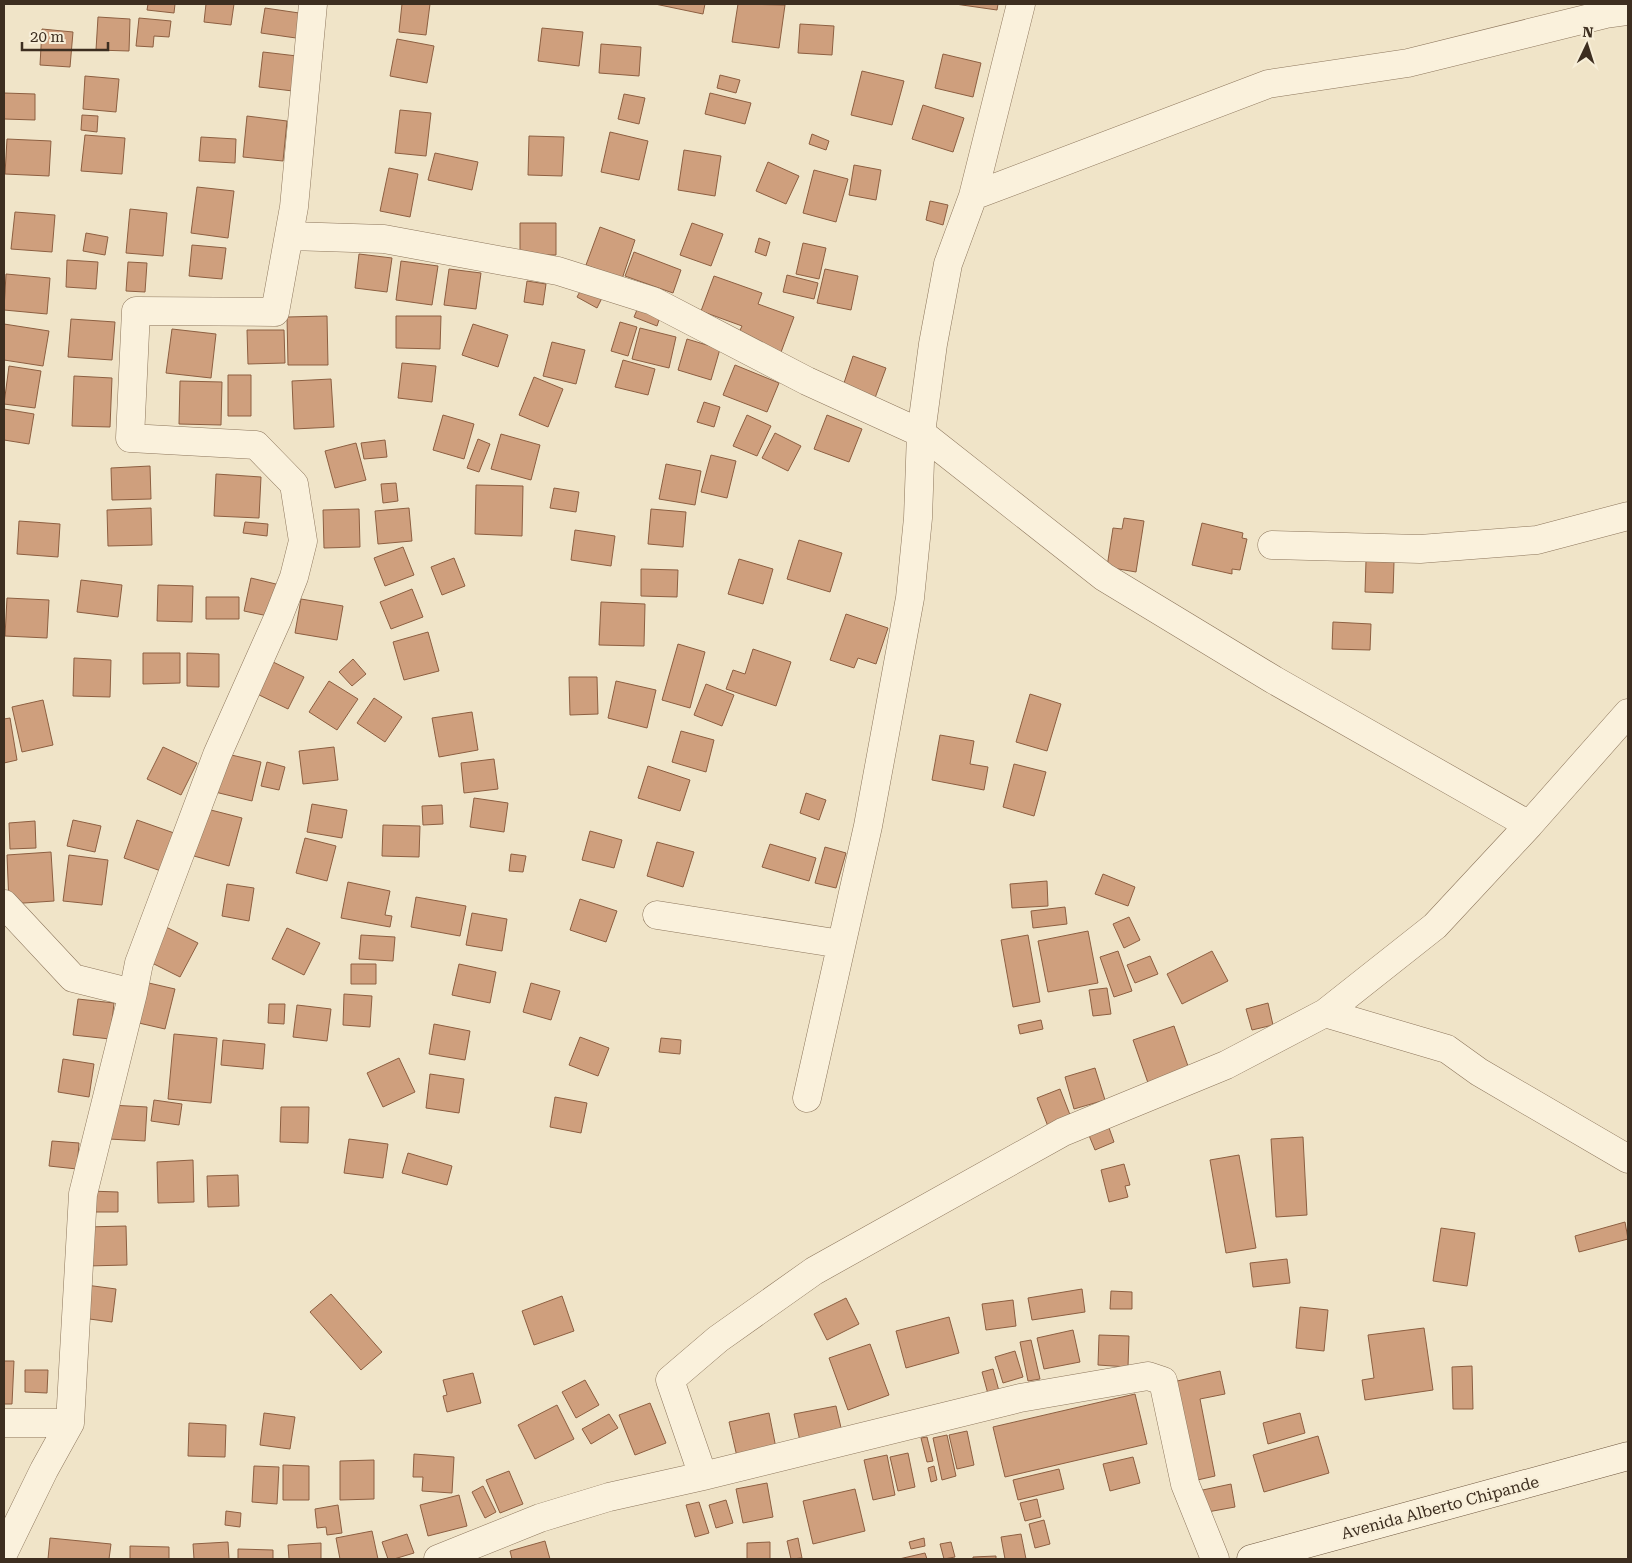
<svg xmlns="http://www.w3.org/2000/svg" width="1632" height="1563" font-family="'Roboto Serif',serif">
<rect width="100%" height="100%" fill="#f0e4c8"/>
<path fill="#cf9f7d" stroke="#8d5f41" d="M 148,4 L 175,4 L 174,13 L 147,10 Z
M 206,4 L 234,4 L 231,25 L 204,22 Z
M 402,4 L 430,4 L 426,35 L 399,32 Z
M 655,4 L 705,4 L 703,14 Z
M 738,4 L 785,5 L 779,48 L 732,42 Z
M 955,4 L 998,4 L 997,10 Z
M 265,8 L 306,14 L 303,39 L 261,33 Z
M 98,17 L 130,19 L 129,51 L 96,50 Z
M 139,18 L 171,21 L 169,37 L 154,36 L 153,47 L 136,46 Z
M 800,24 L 834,26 L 832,55 L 798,53 Z
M 542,28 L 583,32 L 579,66 L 538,61 Z
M 42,29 L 73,32 L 70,67 L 40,65 Z
M 397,39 L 434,46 L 427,83 L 390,76 Z
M 601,44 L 641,47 L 639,76 L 599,73 Z
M 263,52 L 297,56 L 293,91 L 259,87 Z
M 943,54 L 981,63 L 973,97 L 935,88 Z
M 862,71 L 904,81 L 892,125 L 851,115 Z
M 720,75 L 740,80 L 736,93 L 717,88 Z
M 85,76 L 119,79 L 116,112 L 83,109 Z
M 4,93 L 35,94 L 35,120 L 4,119 Z
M 710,93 L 751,103 L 745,124 L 705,114 Z
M 624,94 L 645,98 L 639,124 L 618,119 Z
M 923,105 L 964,118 L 953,152 L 912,139 Z
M 400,110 L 431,113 L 426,156 L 395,153 Z
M 82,115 L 98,116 L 97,132 L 81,130 Z
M 247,116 L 287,121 L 283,161 L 243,157 Z
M 610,132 L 648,141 L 639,180 L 601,172 Z
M 812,134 L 829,141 L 826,150 L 809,144 Z
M 85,135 L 125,138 L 122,174 L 81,171 Z
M 529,136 L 564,137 L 562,176 L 528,175 Z
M 201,137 L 236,139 L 235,163 L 199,161 Z
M 7,139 L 51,141 L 49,176 L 5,174 Z
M 684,150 L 721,156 L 715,196 L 678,190 Z
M 435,153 L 478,162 L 472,190 L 428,180 Z
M 768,162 L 799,176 L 786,204 L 756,191 Z
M 854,165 L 881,170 L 876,200 L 849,195 Z
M 389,168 L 418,174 L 410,217 L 380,211 Z
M 814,170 L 848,179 L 836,222 L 803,213 Z
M 197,187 L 234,191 L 228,238 L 191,233 Z
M 930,201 L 948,205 L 943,225 L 926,220 Z
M 130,209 L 167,213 L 163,256 L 126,253 Z
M 15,212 L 55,215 L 52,252 L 11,249 Z
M 520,223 L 556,223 L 556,255 L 520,255 Z
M 692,223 L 723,234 L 711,266 L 680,255 Z
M 600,227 L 635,240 L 622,279 L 586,265 Z
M 86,233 L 108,237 L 105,255 L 83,251 Z
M 759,238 L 770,242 L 766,256 L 755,252 Z
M 803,243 L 826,248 L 819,279 L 796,274 Z
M 192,245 L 226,248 L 222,279 L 189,276 Z
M 634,252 L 681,270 L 673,293 L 625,276 Z
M 359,254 L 392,258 L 387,292 L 355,288 Z
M 67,260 L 98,262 L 96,289 L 66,287 Z
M 401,261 L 438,266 L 432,305 L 396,300 Z
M 128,262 L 147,263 L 145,292 L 126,291 Z
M 449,269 L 481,273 L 476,309 L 444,305 Z
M 825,269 L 858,276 L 851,310 L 817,303 Z
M 6,274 L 50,278 L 47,314 L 4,310 Z
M 787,275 L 818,283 L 814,299 L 783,292 Z
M 714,276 L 762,293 L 758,304 L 794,317 L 780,355 L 736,339 L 742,326 L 701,311 Z
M 527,281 L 546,284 L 543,305 L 524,302 Z
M 583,286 L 603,296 L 597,308 L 577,297 Z
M 639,305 L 661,314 L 657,326 L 634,317 Z
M 327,316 L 328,365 L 288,365 L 287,317 Z
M 396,316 L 441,316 L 440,349 L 396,348 Z
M 71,319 L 115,322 L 112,360 L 68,357 Z
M 620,322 L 637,327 L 628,356 L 611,351 Z
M 4,324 L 49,331 L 43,366 L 4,360 Z
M 473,324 L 508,335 L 498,367 L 462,355 Z
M 640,328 L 676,337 L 669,368 L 632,359 Z
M 172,329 L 216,334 L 211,378 L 166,373 Z
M 247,330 L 284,330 L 285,363 L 248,364 Z
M 687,339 L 720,349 L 711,380 L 678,370 Z
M 552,342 L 585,350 L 576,384 L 543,376 Z
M 853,356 L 886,368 L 875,398 L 843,386 Z
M 623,360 L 655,369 L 648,395 L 615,387 Z
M 402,363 L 436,366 L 432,402 L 398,398 Z
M 735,365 L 779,383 L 767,412 L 723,395 Z
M 9,366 L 41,371 L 35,408 L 4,404 Z
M 228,375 L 251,375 L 251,416 L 228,416 Z
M 74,376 L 112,378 L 110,427 L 72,426 Z
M 534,377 L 563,389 L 548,427 L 519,415 Z
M 331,379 L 334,427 L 294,429 L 292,381 Z
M 180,381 L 222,382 L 221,425 L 179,424 Z
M 704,402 L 720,407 L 714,427 L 697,422 Z
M 4,409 L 34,414 L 29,444 L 4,440 Z
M 443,415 L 474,424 L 464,459 L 433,450 Z
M 747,415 L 771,426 L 757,456 L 733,446 Z
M 827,415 L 862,429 L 849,462 L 814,449 Z
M 775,433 L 801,446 L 788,471 L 762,458 Z
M 501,434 L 540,445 L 531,480 L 491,469 Z
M 478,439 L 490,444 L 479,472 L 467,468 Z
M 385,440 L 387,457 L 364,459 L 361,443 Z
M 356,443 L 366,480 L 335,488 L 325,451 Z
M 711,455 L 736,461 L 727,498 L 701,492 Z
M 666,464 L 701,471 L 695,505 L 659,499 Z
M 150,466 L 151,499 L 112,500 L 111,468 Z
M 216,474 L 261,477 L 259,518 L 214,516 Z
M 396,483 L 398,501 L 383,503 L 381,484 Z
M 476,485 L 523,486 L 522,536 L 475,534 Z
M 554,488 L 579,492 L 576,512 L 550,508 Z
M 151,508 L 152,545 L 108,546 L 107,510 Z
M 409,508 L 412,541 L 378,544 L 375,511 Z
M 359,509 L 360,547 L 324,548 L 323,510 Z
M 651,509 L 686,512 L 683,547 L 648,544 Z
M 1124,518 L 1144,521 L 1136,572 L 1107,567 L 1113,528 L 1122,529 Z
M 19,521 L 60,524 L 58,557 L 17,554 Z
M 245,522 L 268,524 L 267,536 L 243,533 Z
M 1202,523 L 1243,533 L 1242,538 L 1247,539 L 1240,570 L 1232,569 L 1232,574 L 1192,565 Z
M 575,530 L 615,536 L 611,566 L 571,560 Z
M 799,540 L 842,553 L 830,592 L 787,579 Z
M 403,547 L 414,575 L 385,586 L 374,558 Z
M 454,558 L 465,586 L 442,595 L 431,567 Z
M 739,559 L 773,569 L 763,604 L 728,594 Z
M 1366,561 L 1394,562 L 1393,593 L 1365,592 Z
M 641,569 L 678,570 L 677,597 L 641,596 Z
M 251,578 L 280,585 L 273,617 L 244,611 Z
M 81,580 L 122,585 L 118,617 L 77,612 Z
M 158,585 L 193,586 L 192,622 L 157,621 Z
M 412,589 L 423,617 L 391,629 L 380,602 Z
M 206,597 L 239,597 L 239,619 L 206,619 Z
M 7,598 L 49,600 L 47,638 L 5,636 Z
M 301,599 L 343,606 L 337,640 L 295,633 Z
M 601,602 L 645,604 L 644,646 L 599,645 Z
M 846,614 L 888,628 L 876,664 L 858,658 L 854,668 L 830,660 Z
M 1333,622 L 1371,624 L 1370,650 L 1332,649 Z
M 428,632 L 439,671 L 404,680 L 393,642 Z
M 678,644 L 705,652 L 690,708 L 662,700 Z
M 753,649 L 791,662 L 776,706 L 726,689 L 733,670 L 745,674 Z
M 143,653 L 180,653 L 180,683 L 143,684 Z
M 187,653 L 219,654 L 219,687 L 187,686 Z
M 74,658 L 111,660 L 110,697 L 73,696 Z
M 353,659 L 366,674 L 352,686 L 339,672 Z
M 269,660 L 304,677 L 288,709 L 253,692 Z
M 569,677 L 597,677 L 598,714 L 570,715 Z
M 329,681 L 358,699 L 337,730 L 309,712 Z
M 616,681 L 656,690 L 647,728 L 608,718 Z
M 706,684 L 734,695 L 722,726 L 694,715 Z
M 1030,694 L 1061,704 L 1047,751 L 1016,742 Z
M 374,698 L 402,717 L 385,742 L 357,723 Z
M 43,700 L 53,745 L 22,752 L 12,707 Z
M 472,712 L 478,750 L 439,757 L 432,718 Z
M 10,718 L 17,760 L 4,763 L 4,719 Z
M 681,731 L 714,740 L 706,772 L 672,762 Z
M 940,735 L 974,741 L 970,764 L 988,767 L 984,790 L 932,780 Z
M 163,747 L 197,763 L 181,795 L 147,779 Z
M 334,747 L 338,780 L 303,784 L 299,751 Z
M 223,753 L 261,762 L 252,801 L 215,792 Z
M 494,759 L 498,789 L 464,793 L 461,763 Z
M 267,762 L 285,767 L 279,790 L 261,786 Z
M 1014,764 L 1046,772 L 1034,816 L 1003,807 Z
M 648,766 L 690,780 L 680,811 L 638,798 Z
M 806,793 L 826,800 L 819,820 L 800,813 Z
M 474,798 L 508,803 L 504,832 L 470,827 Z
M 312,804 L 347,810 L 342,838 L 307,832 Z
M 442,805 L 443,824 L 423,825 L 422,806 Z
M 207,809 L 242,818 L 229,866 L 194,856 Z
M 73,820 L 101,826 L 95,852 L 67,846 Z
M 137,820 L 174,833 L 161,871 L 124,858 Z
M 35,821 L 36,848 L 10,849 L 9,823 Z
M 383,825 L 420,826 L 419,857 L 382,856 Z
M 590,831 L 622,840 L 614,868 L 582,860 Z
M 305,838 L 336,846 L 327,881 L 296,873 Z
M 657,842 L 694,852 L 683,887 L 647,876 Z
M 770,844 L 816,858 L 809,881 L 762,867 Z
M 825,847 L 846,853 L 836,888 L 815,883 Z
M 51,852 L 54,901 L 9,904 L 7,855 Z
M 511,854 L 526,856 L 523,872 L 509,871 Z
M 69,855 L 108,860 L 102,905 L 63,901 Z
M 1103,874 L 1135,887 L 1128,906 L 1095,894 Z
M 1047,881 L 1048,906 L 1012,908 L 1010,884 Z
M 348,882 L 390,891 L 385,915 L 392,916 L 390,927 L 341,918 Z
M 227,884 L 254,888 L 249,921 L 222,916 Z
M 416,897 L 466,906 L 460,936 L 411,927 Z
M 580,899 L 617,911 L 606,942 L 570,930 Z
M 1065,907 L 1067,924 L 1033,928 L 1031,911 Z
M 472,913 L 507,919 L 502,951 L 466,945 Z
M 1129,917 L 1140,940 L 1124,948 L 1113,924 Z
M 166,927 L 198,943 L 180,977 L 148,961 Z
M 287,928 L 320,943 L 304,975 L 272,959 Z
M 1088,931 L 1098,983 L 1048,992 L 1038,941 Z
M 361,935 L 395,937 L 393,961 L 359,959 Z
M 1028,935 L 1040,1002 L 1013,1007 L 1001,940 Z
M 1118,951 L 1132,991 L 1114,997 L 1100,957 Z
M 1212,951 L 1228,981 L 1182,1004 L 1167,974 Z
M 1150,956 L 1158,974 L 1135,983 L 1127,965 Z
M 351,964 L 376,964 L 376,984 L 351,984 Z
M 459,964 L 496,972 L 490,1003 L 452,995 Z
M 140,981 L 175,989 L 165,1029 L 130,1021 Z
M 531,983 L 560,991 L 551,1020 L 523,1012 Z
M 1107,988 L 1111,1014 L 1093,1016 L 1089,990 Z
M 344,994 L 372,996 L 370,1027 L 343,1025 Z
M 78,999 L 114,1003 L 110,1039 L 73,1035 Z
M 1268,1003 L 1273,1025 L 1252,1030 L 1246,1009 Z
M 269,1004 L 285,1004 L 284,1024 L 268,1023 Z
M 297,1005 L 331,1009 L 327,1041 L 293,1037 Z
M 1041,1020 L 1043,1029 L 1020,1034 L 1018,1025 Z
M 434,1024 L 470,1031 L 465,1060 L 429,1054 Z
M 1174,1026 L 1189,1069 L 1148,1083 L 1133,1040 Z
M 174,1034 L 217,1038 L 211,1103 L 168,1099 Z
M 580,1037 L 609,1048 L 598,1076 L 569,1065 Z
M 661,1038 L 681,1040 L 680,1054 L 659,1052 Z
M 223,1040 L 265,1044 L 263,1069 L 221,1065 Z
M 399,1058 L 415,1092 L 383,1107 L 367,1073 Z
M 63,1059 L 94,1064 L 89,1097 L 58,1092 Z
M 1095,1068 L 1105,1100 L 1074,1109 L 1065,1077 Z
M 430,1074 L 464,1079 L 459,1113 L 426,1108 Z
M 1060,1089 L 1072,1120 L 1049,1129 L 1037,1098 Z
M 555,1097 L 587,1103 L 581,1133 L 550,1127 Z
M 154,1100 L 182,1104 L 179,1125 L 151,1121 Z
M 110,1105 L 147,1107 L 145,1141 L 109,1139 Z
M 281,1107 L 309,1107 L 308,1143 L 280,1142 Z
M 1108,1125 L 1114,1142 L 1095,1150 L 1088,1133 Z
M 1303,1137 L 1307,1215 L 1276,1217 L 1271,1139 Z
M 349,1139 L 388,1144 L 383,1178 L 344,1173 Z
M 52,1141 L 79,1143 L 77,1169 L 49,1166 Z
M 408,1153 L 452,1166 L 447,1185 L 402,1173 Z
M 1239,1155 L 1256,1248 L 1226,1253 L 1210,1160 Z
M 193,1160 L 194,1202 L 158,1203 L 157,1162 Z
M 1124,1164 L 1130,1185 L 1125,1186 L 1128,1197 L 1109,1202 L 1101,1170 Z
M 238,1175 L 239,1206 L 208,1207 L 207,1176 Z
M 89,1191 L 118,1192 L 118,1212 L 89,1212 Z
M 1625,1222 L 1628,1239 L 1579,1252 L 1575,1236 Z
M 126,1226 L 127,1265 L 87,1266 L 86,1227 Z
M 1441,1228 L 1475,1233 L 1467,1286 L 1433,1281 Z
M 1287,1259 L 1290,1283 L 1253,1287 L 1250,1263 Z
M 86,1285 L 116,1289 L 112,1322 L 82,1318 Z
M 1082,1289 L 1085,1312 L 1032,1320 L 1028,1298 Z
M 1111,1291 L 1132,1292 L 1132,1309 L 1110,1309 Z
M 331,1294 L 382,1352 L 361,1370 L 310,1312 Z
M 562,1296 L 574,1331 L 534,1345 L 522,1311 Z
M 846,1298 L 859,1324 L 827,1340 L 814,1314 Z
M 1013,1300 L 1016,1326 L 986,1330 L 982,1304 Z
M 1300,1307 L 1328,1310 L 1324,1351 L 1296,1348 Z
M 949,1317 L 959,1353 L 906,1368 L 896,1331 Z
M 1424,1328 L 1433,1390 L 1365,1400 L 1362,1380 L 1374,1378 L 1368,1335 Z
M 1073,1330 L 1080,1362 L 1044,1369 L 1037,1338 Z
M 1099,1335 L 1129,1336 L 1128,1367 L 1098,1365 Z
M 1031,1340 L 1040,1379 L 1028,1381 L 1020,1342 Z
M 870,1344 L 889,1395 L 848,1410 L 829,1358 Z
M 1015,1351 L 1023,1377 L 1003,1383 L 995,1357 Z
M 4,1361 L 14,1361 L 12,1404 L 4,1404 Z
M 1472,1366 L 1473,1409 L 1453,1409 L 1452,1367 Z
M 993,1369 L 999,1391 L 988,1394 L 982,1372 Z
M 25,1370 L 48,1370 L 47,1393 L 25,1392 Z
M 1220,1371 L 1225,1394 L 1200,1399 L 1215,1476 L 1193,1481 L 1173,1382 Z
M 473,1373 L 481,1403 L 447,1412 L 443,1396 L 447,1395 L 443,1380 Z
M 585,1380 L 599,1405 L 576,1418 L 562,1392 Z
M 1135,1394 L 1147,1444 L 1005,1477 L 993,1427 Z
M 650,1403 L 666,1443 L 635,1455 L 619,1415 Z
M 557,1405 L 574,1439 L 535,1459 L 518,1425 Z
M 836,1406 L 842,1432 L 800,1441 L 794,1414 Z
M 264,1413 L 295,1417 L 290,1449 L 260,1445 Z
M 769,1413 L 777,1453 L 738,1461 L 729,1422 Z
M 1300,1413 L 1305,1433 L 1268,1444 L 1263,1423 Z
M 609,1414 L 618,1428 L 591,1444 L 582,1429 Z
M 189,1423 L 226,1425 L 225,1457 L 188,1456 Z
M 967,1431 L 974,1465 L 957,1469 L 949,1435 Z
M 947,1435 L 956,1476 L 942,1480 L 933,1438 Z
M 1318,1436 L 1329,1473 L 1264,1492 L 1253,1455 Z
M 927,1437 L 933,1461 L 927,1462 L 921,1438 Z
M 908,1453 L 915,1487 L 898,1491 L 890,1457 Z
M 414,1454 L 454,1457 L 452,1493 L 422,1491 L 423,1477 L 413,1477 Z
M 887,1455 L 895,1495 L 873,1500 L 864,1460 Z
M 1133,1457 L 1140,1483 L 1110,1491 L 1103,1464 Z
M 374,1460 L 374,1499 L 340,1500 L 340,1461 Z
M 283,1465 L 309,1466 L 309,1500 L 283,1500 Z
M 254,1466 L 279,1467 L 277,1504 L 252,1502 Z
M 934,1466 L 937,1480 L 931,1482 L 928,1468 Z
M 1059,1469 L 1064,1489 L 1018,1500 L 1013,1480 Z
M 509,1471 L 523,1504 L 500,1513 L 486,1480 Z
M 767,1483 L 773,1517 L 743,1523 L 736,1489 Z
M 1231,1484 L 1235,1507 L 1202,1513 L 1198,1491 Z
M 483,1486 L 496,1512 L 485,1518 L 472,1492 Z
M 855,1489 L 865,1531 L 813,1544 L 803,1501 Z
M 459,1495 L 467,1526 L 428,1536 L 420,1505 Z
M 1037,1499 L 1041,1517 L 1025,1521 L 1020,1503 Z
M 726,1500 L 733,1523 L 716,1528 L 709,1505 Z
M 699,1502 L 709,1533 L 695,1537 L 686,1505 Z
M 338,1505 L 342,1533 L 327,1535 L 326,1527 L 317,1528 L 315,1509 Z
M 226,1511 L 241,1513 L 240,1527 L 225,1525 Z
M 1044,1520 L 1050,1544 L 1035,1548 L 1029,1524 Z
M 372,1531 L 378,1559 L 340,1559 L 336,1538 Z
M 407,1534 L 414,1553 L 394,1559 L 388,1559 L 382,1542 Z
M 1021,1534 L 1026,1559 L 1005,1559 L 1001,1537 Z
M 50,1538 L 111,1544 L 109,1559 L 48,1559 Z
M 798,1538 L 802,1558 L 791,1559 L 787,1541 Z
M 924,1538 L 925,1546 L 911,1549 L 909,1542 Z
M 545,1541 L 550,1559 L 512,1559 L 510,1551 Z
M 228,1542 L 229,1559 L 194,1559 L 193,1544 Z
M 770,1542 L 770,1559 L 747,1559 L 747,1543 Z
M 951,1542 L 955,1557 L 944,1559 L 940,1544 Z
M 321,1543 L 321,1559 L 289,1559 L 288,1545 Z
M 130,1546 L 169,1547 L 169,1559 L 130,1559 Z
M 238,1549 L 273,1550 L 273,1559 L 238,1559 Z
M 925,1553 L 927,1559 L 899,1559 Z
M 996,1556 L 996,1559 L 973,1559 L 973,1557 Z"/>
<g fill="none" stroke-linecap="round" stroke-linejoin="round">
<g stroke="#8d765c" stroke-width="29">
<path id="street" d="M 973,196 L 1268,84 L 1408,63 L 1606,14 L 1628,11
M 290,236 L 384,239 L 558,271 L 653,301 L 807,381 L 921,433 L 1104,577 L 1274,680 L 1529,825
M 1272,545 L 1420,549 L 1537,540 L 1628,516
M 4,904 L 73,978 L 133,993
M 657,915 L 841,944
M 1325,1013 L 1447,1049 L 1479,1072 L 1628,1159
M 807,1098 L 868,826 L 910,598 L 918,518 L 921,433 L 933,344 L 948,264 L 973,196 L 1021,4
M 4,1423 L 70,1423
M 703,1476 L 670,1380 L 718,1339 L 814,1271 L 1063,1132 L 1226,1065 L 1325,1013 L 1435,926 L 1529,825 L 1628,713
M 4,1552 L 44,1470 L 70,1423 L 83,1194 L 133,993 L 139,963 L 217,755 L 278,618 L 294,577 L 303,541 L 294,484 L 256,445 L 130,438 L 136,311 L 275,312 L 294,207 L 313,4
M 438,1559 L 540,1518 L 609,1497 L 703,1476 L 1020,1398 L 1148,1376 L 1163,1381 L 1185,1484 L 1215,1559"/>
</g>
<g stroke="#6f573f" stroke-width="29">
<path id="secondary" d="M 1251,1559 L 1628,1456"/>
</g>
<use href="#street" stroke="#faf1dc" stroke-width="28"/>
<use href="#secondary" stroke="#faf1dc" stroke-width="28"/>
</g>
<g text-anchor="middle" stroke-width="4" stroke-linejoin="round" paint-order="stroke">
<g font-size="16" fill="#3d2e20" stroke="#f7eed8">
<text transform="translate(1440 1507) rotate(-15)" y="6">Avenida Alberto Chipande</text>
</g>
</g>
<rect width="1632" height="1563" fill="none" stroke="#3d2e20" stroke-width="10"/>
<g transform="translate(1587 45) rotate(4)" stroke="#f7eed8" stroke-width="4" paint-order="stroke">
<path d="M0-4L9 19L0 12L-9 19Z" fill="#3d2e20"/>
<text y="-8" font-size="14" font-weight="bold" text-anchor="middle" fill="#3d2e20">N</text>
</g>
<path d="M22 42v8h86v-8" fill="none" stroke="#3d2e20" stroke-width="2.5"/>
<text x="30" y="42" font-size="15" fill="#3d2e20" stroke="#f7eed8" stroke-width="4" paint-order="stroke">20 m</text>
</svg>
